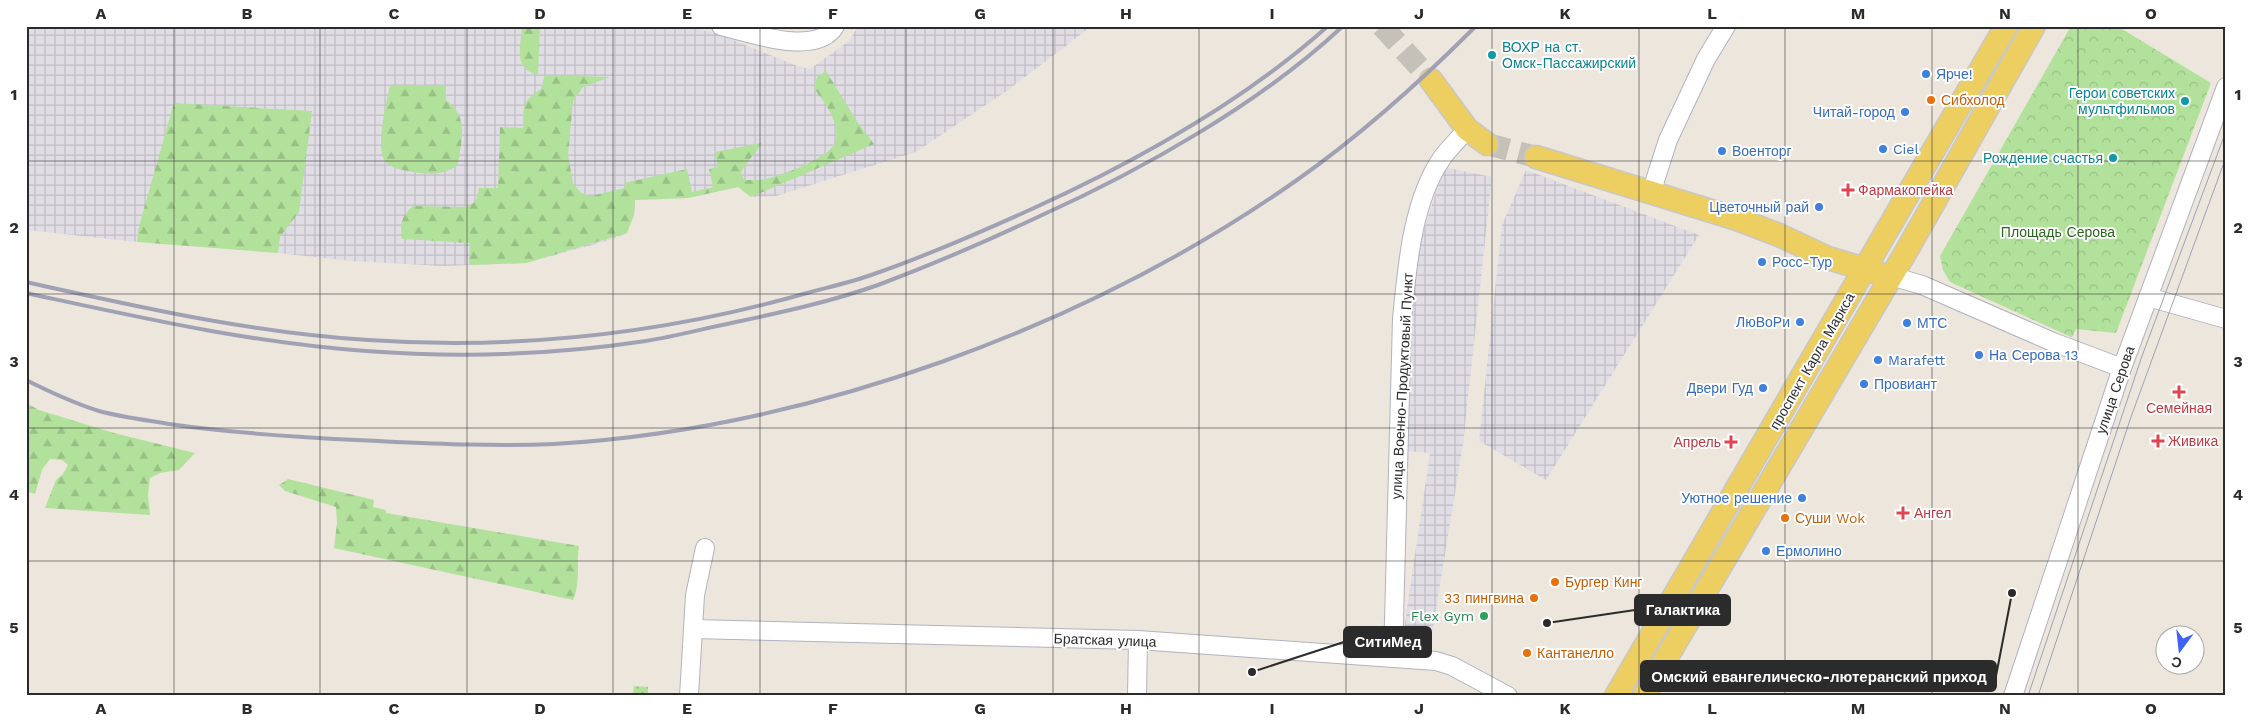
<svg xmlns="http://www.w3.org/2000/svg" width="2252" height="722" font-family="'Work Sans',sans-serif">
<defs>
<pattern id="industrial-grid" width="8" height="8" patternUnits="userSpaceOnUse" patternTransform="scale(1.25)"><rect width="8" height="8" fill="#e0dde5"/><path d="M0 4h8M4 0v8" fill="none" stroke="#c0bec5"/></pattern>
<pattern id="grass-dots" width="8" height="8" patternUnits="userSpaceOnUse" patternTransform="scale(1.25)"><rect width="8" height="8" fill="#b2e19b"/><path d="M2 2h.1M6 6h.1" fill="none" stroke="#99c186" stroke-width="1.8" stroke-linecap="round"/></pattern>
<pattern id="forest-firs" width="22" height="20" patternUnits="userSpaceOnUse" patternTransform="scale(1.25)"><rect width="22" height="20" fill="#b2e19b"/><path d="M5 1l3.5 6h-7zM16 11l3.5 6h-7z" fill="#99c186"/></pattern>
<pattern id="park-crowns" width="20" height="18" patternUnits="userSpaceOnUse" patternTransform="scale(1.25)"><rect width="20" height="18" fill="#b2e19b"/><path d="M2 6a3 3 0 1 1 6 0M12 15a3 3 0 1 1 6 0" fill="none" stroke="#99c186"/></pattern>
</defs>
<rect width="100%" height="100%" fill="#ece6dd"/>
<path fill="url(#industrial-grid)" d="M 26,26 L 684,26 L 716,33 L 797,66 L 810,69 L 849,41 L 858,26 L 1092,26 L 1005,92 L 916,152 L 776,196 L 751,197 L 738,187 L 688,198 L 635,200 L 634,215 L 627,233 L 607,241 L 526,263 L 442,266 L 352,261 L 278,253 L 138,230 L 137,242 L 26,230 Z
M 1444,167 L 1492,177 L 1463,444 L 1431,640 L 1403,636 L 1430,453 L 1405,451 L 1409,310 L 1415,258 Z
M 1526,170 L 1699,235 L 1546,480 L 1479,441 L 1502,225 Z"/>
<path fill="url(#grass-dots)" d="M 634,686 L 648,687 L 648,696 L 633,696 Z"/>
<path fill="url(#forest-firs)" d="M 522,26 L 540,26 L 538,75 C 512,68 521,47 522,26 Z
M 826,71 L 858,123 L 874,144 L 751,197 L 738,187 L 688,198 L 635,200 L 634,215 L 627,233 L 526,263 L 471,265 L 469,263 L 470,243 L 402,239 C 400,223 401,217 413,206 L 467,207 L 476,201 L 479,188 L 498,188 L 500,127 L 523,128 C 524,105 521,102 541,89 L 545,75 L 610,77 L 583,87 L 573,101 L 568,155 L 573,183 L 581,193 L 591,196 L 625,188 L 624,183 L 687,169 L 692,192 L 713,187 L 709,169 L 718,167 L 715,152 L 761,143 C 756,155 746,161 741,173 L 744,180 C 749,180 755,180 760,180 C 776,178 834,157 836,140 C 839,120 825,104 814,88 L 817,77 Z
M 390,85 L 445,85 L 446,100 C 470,118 461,139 458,165 C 444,175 430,175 413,172 C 404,170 391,169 385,161 C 375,149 387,99 390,85 Z
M 174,103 L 312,111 L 299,212 L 280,237 L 278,253 L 137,242 L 138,230 Z
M 26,403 L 39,410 L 114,433 L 195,453 L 179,470 L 160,473 L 150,478 L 148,495 L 150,515 L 45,508 L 56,480 L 63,474 L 68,465 L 62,460 L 50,459 L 42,470 L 35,494 L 26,491 Z
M 288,479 L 374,500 L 373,507 L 386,510 L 386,513 L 579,546 C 576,566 581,582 573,600 L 334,548 L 337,523 L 336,507 L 285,491 L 279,485 Z"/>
<path fill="url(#park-crowns)" d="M 2071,26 L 2117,26 L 2211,83 L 2116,333 L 2076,329 L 2073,336 L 2071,337 L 1950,282 L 1943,270 L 1940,256 Z"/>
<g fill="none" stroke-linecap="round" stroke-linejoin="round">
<path stroke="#c5c1b9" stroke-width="22" stroke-dasharray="22 11" stroke-linecap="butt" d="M 1382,26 L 1431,80
M 1487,144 L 1536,157"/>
<g stroke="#b1b3be" stroke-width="20">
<path id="minor" d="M 721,26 C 750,33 817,57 835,26
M 1651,193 L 1668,140 L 1706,59 L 1726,26
M 1891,276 L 1922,285 L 2053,342 L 2122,368
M 2148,297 L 2226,319
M 693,629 L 1138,640 L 1436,661 L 1452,666 L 1508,696
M 1393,658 L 1402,319 C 1407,268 1412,201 1442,158 C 1449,148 1459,139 1467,129
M 689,696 L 695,595 L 705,548
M 1137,696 L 1138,640
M 2013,696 L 2122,368 L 2226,87"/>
</g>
<g stroke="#c8c8c8" stroke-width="25">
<path id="major" d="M 1431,80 L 1467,129 L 1487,144
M 1536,157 L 1737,219 L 1779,235 L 1828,258 L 1878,273
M 1616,696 L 2006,26
M 1644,696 L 1907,250 L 2034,26"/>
</g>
<use href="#minor" stroke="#fff" stroke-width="18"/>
<use href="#major" stroke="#edce61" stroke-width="22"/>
<path stroke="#a0a2b4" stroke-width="1" d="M 2028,696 L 2142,356 L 2226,131
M 2038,696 L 2131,417 L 2226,157"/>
<path stroke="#a0a2b4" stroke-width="4" d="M 26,282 C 139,307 253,333 368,340 C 516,350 664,334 807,293 C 829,287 852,282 874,274 C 929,255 981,232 1034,208 C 1135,162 1245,100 1328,26
M 26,293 C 138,317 251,343 366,351 C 459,358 553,355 646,341 C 676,336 706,328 736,322 C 783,312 833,301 878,285 C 934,264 987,241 1040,216 C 1142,170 1261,103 1343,26
M 26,380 C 50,392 73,403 99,411 C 121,417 145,420 169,424 C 231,433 294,437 357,440 C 423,443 489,447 554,444 C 809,429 1088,327 1297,180 C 1361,135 1420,82 1476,26"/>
</g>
<path fill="none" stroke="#2b2b2b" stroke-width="1" stroke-opacity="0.55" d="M 174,26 L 174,696M 320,26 L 320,696M 467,26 L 467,696M 613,26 L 613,696M 760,26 L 760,696M 906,26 L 906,696M 1053,26 L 1053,696M 1199,26 L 1199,696M 1346,26 L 1346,696M 1492,26 L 1492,696M 1639,26 L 1639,696M 1785,26 L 1785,696M 1932,26 L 1932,696M 2078,26 L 2078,696M 26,161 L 2226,161M 26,294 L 2226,294M 26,428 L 2226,428M 26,561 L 2226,561"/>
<g fill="#0f9aa8" stroke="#fff" stroke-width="2">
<circle cx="1492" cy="55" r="5"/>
<circle cx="2185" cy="101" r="5"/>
<circle cx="2113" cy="158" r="5"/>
</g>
<g fill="#3f7fe0" stroke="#fff" stroke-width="2">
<circle cx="1926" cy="74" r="5"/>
<circle cx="1905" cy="112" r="5"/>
<circle cx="1883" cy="149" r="5"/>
<circle cx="1722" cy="151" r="5"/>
<circle cx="1819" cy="207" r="5"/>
<circle cx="1762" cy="262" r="5"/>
<circle cx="1800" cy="322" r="5"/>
<circle cx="1907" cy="323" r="5"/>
<circle cx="1979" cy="355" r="5"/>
<circle cx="1878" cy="360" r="5"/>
<circle cx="1864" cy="384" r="5"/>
<circle cx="1763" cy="388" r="5"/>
<circle cx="1802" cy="498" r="5"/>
<circle cx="1766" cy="551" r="5"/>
</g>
<g fill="#e8710a" stroke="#fff" stroke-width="2">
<circle cx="1931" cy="100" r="5"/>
<circle cx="1785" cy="518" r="5"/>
<circle cx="1555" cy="582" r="5"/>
<circle cx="1534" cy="598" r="5"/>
<circle cx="1527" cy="653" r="5"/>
</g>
<g fill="#e0444e" stroke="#fff" stroke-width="2">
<path d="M1845.5 182.5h5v5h5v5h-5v5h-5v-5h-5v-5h5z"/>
<path d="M2176.5 384.5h5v5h5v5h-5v5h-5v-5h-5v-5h5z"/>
<path d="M2155.5 433.5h5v5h5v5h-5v5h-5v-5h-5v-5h5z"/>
<path d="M1728.5 434.5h5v5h5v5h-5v5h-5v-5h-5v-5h5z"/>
<path d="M1900.5 505.5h5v5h5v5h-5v5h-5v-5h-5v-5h5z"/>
</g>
<circle fill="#2e9e5b" stroke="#fff" stroke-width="2" cx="1484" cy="616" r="5"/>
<g text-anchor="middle" stroke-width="4" stroke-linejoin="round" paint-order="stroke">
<g font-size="14" fill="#0d838f" stroke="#fff" text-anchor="end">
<text x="1502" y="52" text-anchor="start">ВОХР на ст.<tspan x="1502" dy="16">Омск-Пассажирский</tspan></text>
<text x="2175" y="98">Герои советских<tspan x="2175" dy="16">мультфильмов</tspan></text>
<text x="2103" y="163">Рождение счастья</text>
</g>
<g font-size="14" fill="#366cbe" stroke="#fff" text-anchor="start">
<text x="1936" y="79">Ярче!</text>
<text x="1895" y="117" text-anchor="end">Читай-город</text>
<text x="1893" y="154">Ciel</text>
<text x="1732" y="156">Военторг</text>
<text x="1809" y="212" text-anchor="end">Цветочный рай</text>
<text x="1772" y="267">Росс-Тур</text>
<text x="1790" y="327" text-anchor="end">ЛюВоРи</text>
<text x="1917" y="328">МТС</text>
<text x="1989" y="360">На Серова 13</text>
<text x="1888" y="365">Marafett</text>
<text x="1874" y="389">Провиант</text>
<text x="1753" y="393" text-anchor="end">Двери Гуд</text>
<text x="1792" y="503" text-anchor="end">Уютное решение</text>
<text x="1776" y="556">Ермолино</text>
</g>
<g font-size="14" fill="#c56008" stroke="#fff" text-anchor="start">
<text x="1941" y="105">Сибхолод</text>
<text x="1795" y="523">Суши Wok</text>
<text x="1565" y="587">Бургер Кинг</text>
<text x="1524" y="603" text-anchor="end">33 пингвина</text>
<text x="1537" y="658">Кантанелло</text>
</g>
<g font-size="14" fill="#be3a42" stroke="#fff" text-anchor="start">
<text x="1858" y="195">Фармакопейка</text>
<text x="2179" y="413" text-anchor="middle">Семейная</text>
<text x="2168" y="446">Живика</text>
<text x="1721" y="447" text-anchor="end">Апрель</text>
<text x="1914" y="518">Ангел</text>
</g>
<g font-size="14" fill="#2a661c" stroke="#fff">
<text x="2058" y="237">Площадь Серова</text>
</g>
<g font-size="14" fill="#2b2b2b" stroke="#fff">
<text transform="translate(1812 361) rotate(-60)" y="5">проспект Карла Маркса</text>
<text transform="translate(1402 386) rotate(-87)" y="5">улица Военно-Продуктовый Пункт</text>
<text transform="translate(2115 390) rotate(-71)" y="5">улица Серова</text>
<text transform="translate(1105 640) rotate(2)" y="5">Братская улица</text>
</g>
<g font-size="14" fill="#27864d" stroke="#fff" text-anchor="end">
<text x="1474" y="621">Flex Gym</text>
</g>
</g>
<path fill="none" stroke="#2b2b2b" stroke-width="2" d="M1547 623L1635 610M1252 672L1344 642M2012 593L1996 676"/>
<g fill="#2b2b2b" stroke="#fff" stroke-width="2">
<circle cx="1547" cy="623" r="5"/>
<circle cx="1252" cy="672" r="5"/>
<circle cx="2012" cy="593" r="5"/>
</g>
<g fill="#2b2b2b" stroke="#2b2b2b" stroke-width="2">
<rect x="1635" y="595" width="95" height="30" rx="5"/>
<rect x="1344" y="627" width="87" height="30" rx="5"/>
<rect x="1641" y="661" width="355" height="30" rx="5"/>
</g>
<g font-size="15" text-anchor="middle" font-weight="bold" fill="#fff">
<text x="1683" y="615">Галактика</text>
<text x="1388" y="647">СитиМед</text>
<text x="1819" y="682">Омский евангелическо-лютеранский приход</text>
</g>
<rect width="2252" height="722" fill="none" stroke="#ffffff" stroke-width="55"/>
<g transform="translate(2180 650) rotate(195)"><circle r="24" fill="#ffffff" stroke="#aaaaaa"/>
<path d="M0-4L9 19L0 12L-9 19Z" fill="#4160f5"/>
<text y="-8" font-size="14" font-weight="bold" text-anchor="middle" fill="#2b2b2b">С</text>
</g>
<rect x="28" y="28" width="2196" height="666" fill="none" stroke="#2b2b2b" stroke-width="2"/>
<g font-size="16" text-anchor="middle" font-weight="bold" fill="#2b2b2b">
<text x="101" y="19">A</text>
<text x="247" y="19">B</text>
<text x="394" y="19">C</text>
<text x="540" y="19">D</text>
<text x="687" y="19">E</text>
<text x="833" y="19">F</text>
<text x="980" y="19">G</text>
<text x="1126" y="19">H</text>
<text x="1272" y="19">I</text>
<text x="1419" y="19">J</text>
<text x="1565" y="19">K</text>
<text x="1712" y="19">L</text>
<text x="1858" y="19">M</text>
<text x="2005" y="19">N</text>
<text x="2151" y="19">O</text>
<text x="14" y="100">1</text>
<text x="2238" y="100">1</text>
<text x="14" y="233">2</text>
<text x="2238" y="233">2</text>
<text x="14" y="367">3</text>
<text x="2238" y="367">3</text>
<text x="14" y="500">4</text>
<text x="2238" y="500">4</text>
<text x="14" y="633">5</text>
<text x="2238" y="633">5</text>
<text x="101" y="714">A</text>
<text x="247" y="714">B</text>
<text x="394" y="714">C</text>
<text x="540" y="714">D</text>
<text x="687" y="714">E</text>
<text x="833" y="714">F</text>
<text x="980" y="714">G</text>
<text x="1126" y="714">H</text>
<text x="1272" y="714">I</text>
<text x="1419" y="714">J</text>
<text x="1565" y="714">K</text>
<text x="1712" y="714">L</text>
<text x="1858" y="714">M</text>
<text x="2005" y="714">N</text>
<text x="2151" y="714">O</text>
</g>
</svg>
